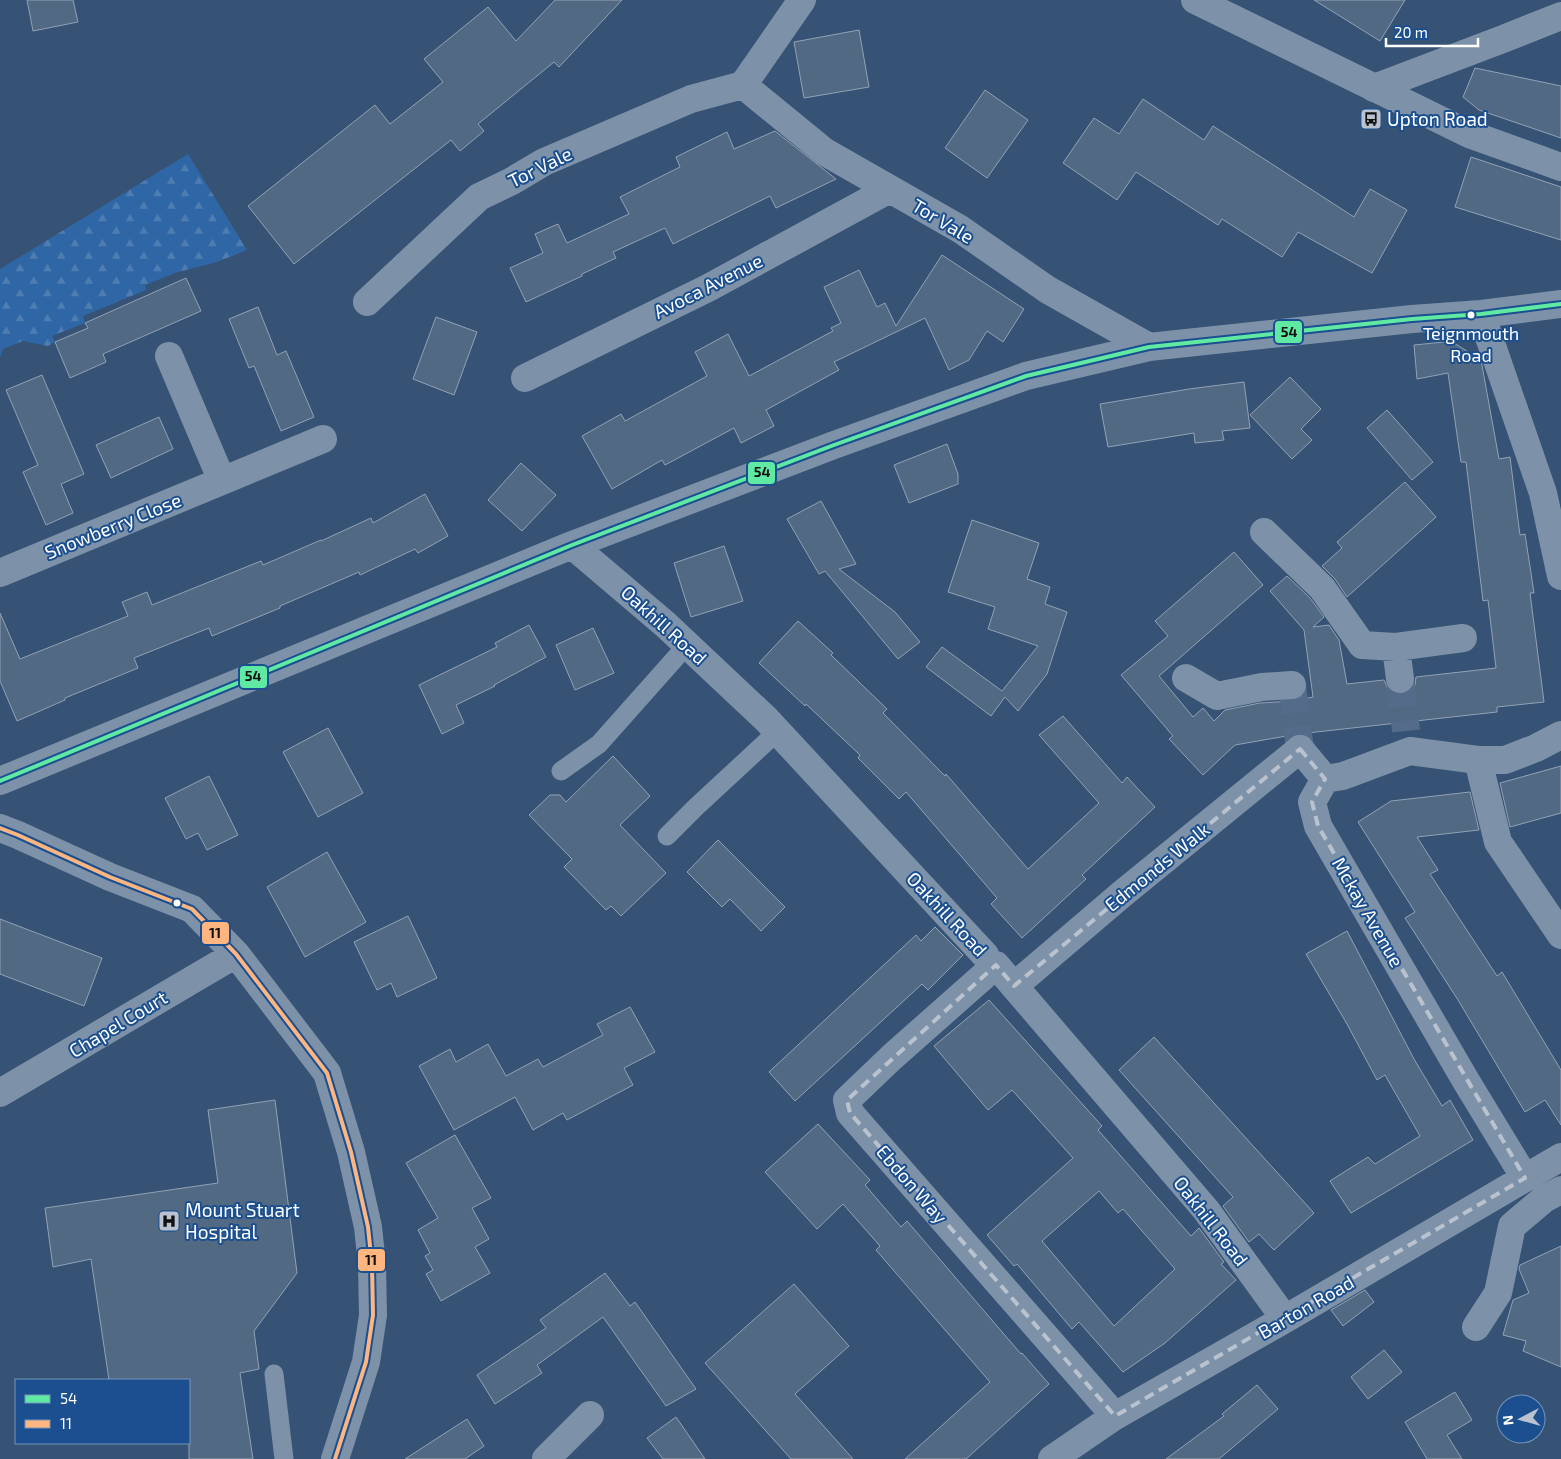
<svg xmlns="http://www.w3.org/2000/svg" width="1561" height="1459" font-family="'Exo 2',sans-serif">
<defs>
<pattern id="forest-firs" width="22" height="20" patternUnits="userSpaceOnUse" patternTransform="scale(1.25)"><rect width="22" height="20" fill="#2f66a5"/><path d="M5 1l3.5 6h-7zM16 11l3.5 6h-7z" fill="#4e7db2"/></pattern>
</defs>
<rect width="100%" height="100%" fill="#365274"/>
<path fill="url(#forest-firs)" d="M 188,154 L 247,250 L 217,262 L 178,272 L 145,285 L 146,290 L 83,316 L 85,323 L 52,336 L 55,342 L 48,346 L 23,341 L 3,349 L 0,358 L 0,269 Z"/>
<path fill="#526984" stroke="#92a2b6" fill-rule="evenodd" d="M 27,0 L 73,0 L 78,22 L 33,31 Z
M 555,0 L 622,0 L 559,67 L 554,62 L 478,124 L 484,131 L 460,151 L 451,140 L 294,264 L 248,206 L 375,105 L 390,124 L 443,82 L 424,59 L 488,7 L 516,41 Z
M 1314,0 L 1405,0 L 1380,41 Z
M 859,30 L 869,87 L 804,98 L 794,42 Z
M 1475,68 L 1561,86 L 1561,138 L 1479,110 L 1463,97 Z
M 985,90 L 1028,120 L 987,178 L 945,148 Z
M 1143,99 L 1204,140 L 1213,126 L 1354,217 L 1370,189 L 1407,210 L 1372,273 L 1298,232 L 1282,257 L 1222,219 L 1218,225 L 1136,172 L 1117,200 L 1063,163 L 1094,118 L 1119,134 Z
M 775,131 L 836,179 L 776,208 L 770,196 L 673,244 L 665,228 L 613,252 L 616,258 L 582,274 L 582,276 L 526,302 L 510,268 L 543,253 L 535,234 L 558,224 L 567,243 L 629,214 L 620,197 L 680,167 L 676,157 L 727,132 L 734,149 Z
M 1471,157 L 1561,187 L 1561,240 L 1455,207 Z
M 942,255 L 1024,309 L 1003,342 L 987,331 L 969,360 L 949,370 L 925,318 L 834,362 L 839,370 L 766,410 L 774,426 L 741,443 L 734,428 L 665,465 L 662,460 L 612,489 L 582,436 L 621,414 L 625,421 L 707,376 L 695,352 L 728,334 L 749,376 L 833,331 L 831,328 L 841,323 L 824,287 L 859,270 L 877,307 L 885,303 L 896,326 Z
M 186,278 L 201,311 L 103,354 L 106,362 L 70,378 L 55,342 L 88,328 L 85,323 Z
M 258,307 L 277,355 L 286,351 L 314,417 L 281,431 L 254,366 L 249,368 L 229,319 Z
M 436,317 L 477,332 L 454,395 L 413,379 Z
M 1443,336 L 1481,360 L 1499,459 L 1510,457 L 1520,535 L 1525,534 L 1534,593 L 1530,593 L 1544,702 L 1497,707 L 1497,712 L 1298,734 L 1235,745 L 1203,775 L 1169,739 L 1173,736 L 1121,675 L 1168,636 L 1155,621 L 1234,552 L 1263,585 L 1159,676 L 1193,717 L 1203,708 L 1214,721 L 1225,710 L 1260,703 L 1293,701 L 1313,697 L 1304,630 L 1270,591 L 1287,576 L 1310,598 L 1324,617 L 1313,627 L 1329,625 L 1339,640 L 1347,684 L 1384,680 L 1388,689 L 1394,693 L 1401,694 L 1410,691 L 1415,685 L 1416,677 L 1496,668 L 1488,600 L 1483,601 L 1466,462 L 1461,462 L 1448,373 L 1417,379 L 1414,345 L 1444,342 Z
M 42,375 L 84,474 L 61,484 L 73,513 L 46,525 L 23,472 L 38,465 L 6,390 Z
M 1290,377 L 1321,409 L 1301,429 L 1312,440 L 1292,459 L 1250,415 Z
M 1244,382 L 1250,428 L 1222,431 L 1224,440 L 1195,443 L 1194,433 L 1108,447 L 1100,404 L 1189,389 Z
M 1387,410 L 1433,462 L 1412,480 L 1367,428 Z
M 159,417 L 173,449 L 111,478 L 96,445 Z
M 947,444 L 958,474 L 958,484 L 909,503 L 894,465 Z
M 521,463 L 556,495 L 522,531 L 488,500 Z
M 1405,482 L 1436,517 L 1347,597 L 1335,579 L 1322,566 L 1342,548 L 1337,542 Z
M 425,494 L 448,536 L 418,553 L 415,549 L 360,575 L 359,572 L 280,606 L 280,608 L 212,636 L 209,628 L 134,658 L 138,668 L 65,698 L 65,700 L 17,721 L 0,681 L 0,613 L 20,659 L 128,616 L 122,602 L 147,592 L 152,605 L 261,561 L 263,565 L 321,540 L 321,541 L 371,518 L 373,523 Z
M 821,501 L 856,564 L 839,569 L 895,612 L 920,642 L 898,659 L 825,571 L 819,574 L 787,519 Z
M 972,520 L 1039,543 L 1027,579 L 1050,587 L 1045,604 L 1067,612 L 1047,674 L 1018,711 L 1005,697 L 991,716 L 926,667 L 942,647 L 1002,691 L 1038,646 L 988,629 L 995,607 L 948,592 Z
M 724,546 L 743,601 L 691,617 L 674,563 Z
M 798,621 L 833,653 L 831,655 L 887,709 L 883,713 L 945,776 L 946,774 L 1028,869 L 1099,803 L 1039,735 L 1063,716 L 1122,783 L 1127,777 L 1155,807 L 1082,875 L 1086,879 L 1022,938 L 991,904 L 997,898 L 906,792 L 899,799 L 858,758 L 860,755 L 806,704 L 805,706 L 759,663 Z
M 529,625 L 546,657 L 494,685 L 495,686 L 456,705 L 464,723 L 442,734 L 419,685 L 497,647 L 495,643 Z
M 593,628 L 614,673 L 575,690 L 556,645 Z
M 328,728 L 363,793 L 318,817 L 283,752 Z
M 613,756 L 650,796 L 620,825 L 666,873 L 621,916 L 611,906 L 606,910 L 564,867 L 572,859 L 529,815 L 550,795 L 560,795 L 566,802 Z
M 1561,766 L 1561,813 L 1510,827 L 1500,783 Z
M 209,776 L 238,835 L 207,850 L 198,833 L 186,839 L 165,798 Z
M 1470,792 L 1479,830 L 1417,837 L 1438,870 L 1430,874 L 1497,976 L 1502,972 L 1561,1070 L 1561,1125 L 1545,1100 L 1525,1112 L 1458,1000 L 1405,918 L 1415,912 L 1358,822 L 1391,801 Z
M 718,840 L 785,907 L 761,931 L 730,899 L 722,907 L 687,872 Z
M 327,852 L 366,922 L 305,957 L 267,887 Z
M 408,916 L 437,978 L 397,997 L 391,983 L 377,990 L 354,942 Z
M 0,919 L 102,958 L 84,1006 L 0,974 Z
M 935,927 L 963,955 L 928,990 L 922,984 L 795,1101 L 769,1072 L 916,935 L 921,941 Z
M 1347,931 L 1414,1059 L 1442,1106 L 1450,1100 L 1473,1140 L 1351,1213 L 1330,1181 L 1368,1157 L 1375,1164 L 1420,1136 L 1385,1075 L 1377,1080 L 1347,1024 L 1306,954 Z
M 989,1000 L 1102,1126 L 1098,1130 L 1191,1236 L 1199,1228 L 1224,1262 L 1221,1264 L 1236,1280 L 1165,1343 L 1123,1372 L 1079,1322 L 1072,1329 L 1017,1264 L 1014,1266 L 987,1235 L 1073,1158 L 1012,1090 L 988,1110 L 934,1046 ZM 1099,1191 L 1118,1213 L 1123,1209 L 1175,1269 L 1114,1326 L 1042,1241 Z
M 630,1007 L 655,1052 L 624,1068 L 633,1085 L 567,1120 L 563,1113 L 533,1130 L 515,1097 L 454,1130 L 419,1066 L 450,1049 L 456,1062 L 488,1044 L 506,1076 L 538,1059 L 543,1067 L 603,1035 L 597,1024 Z
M 1154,1037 L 1314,1213 L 1274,1250 L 1259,1234 L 1249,1242 L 1223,1206 L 1233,1197 L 1119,1070 Z
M 275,1100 L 297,1273 L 254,1331 L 259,1369 L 240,1373 L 253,1459 L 189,1459 L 189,1380 L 109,1380 L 91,1259 L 53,1267 L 45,1208 L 218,1183 L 208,1110 Z
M 818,1124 L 870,1180 L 865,1185 L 901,1227 L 907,1221 L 1021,1354 L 1022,1353 L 1049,1384 L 966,1459 L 905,1459 L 990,1382 L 876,1250 L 880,1246 L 843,1204 L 817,1229 L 765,1172 Z
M 455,1135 L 491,1198 L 472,1208 L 489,1239 L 475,1247 L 490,1273 L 441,1301 L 426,1274 L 433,1270 L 425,1256 L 430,1253 L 418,1230 L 438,1218 L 406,1163 Z
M 1561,1246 L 1561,1367 L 1523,1351 L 1526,1341 L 1503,1335 L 1513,1300 L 1529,1293 L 1519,1269 L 1520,1265 Z
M 605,1273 L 630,1306 L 635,1302 L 696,1389 L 666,1406 L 603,1317 L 537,1365 L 542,1373 L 495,1404 L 477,1375 L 546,1328 L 540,1320 Z
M 794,1284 L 849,1346 L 795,1394 L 853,1459 L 791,1459 L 705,1363 Z
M 1365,1290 L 1374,1302 L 1343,1326 L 1331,1310 Z
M 1384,1350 L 1402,1372 L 1368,1399 L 1351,1377 Z
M 1257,1385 L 1278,1409 L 1219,1459 L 1166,1459 L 1224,1416 L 1222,1414 Z
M 1455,1392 L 1472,1420 L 1447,1435 L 1462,1459 L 1427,1459 L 1405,1422 Z
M 676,1417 L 705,1459 L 663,1459 L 647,1438 Z
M 467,1419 L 484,1446 L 465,1459 L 405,1459 Z"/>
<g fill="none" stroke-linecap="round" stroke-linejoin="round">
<path stroke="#546c89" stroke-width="28" stroke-dasharray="28 14" stroke-linecap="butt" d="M 1400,679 L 1406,731
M 1292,685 L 1300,749"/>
<path stroke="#7d92a8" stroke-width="19" d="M 561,771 L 599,744 L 687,645
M 667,836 L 696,807 L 777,732
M 274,1374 L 284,1459"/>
<path stroke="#7d92a8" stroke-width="28" d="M 1014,986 L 1122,894 L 1300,749"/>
<path stroke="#7d92a8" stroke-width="28" d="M 743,85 L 802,0
M 1374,88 L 1503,39 L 1561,16
M 367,302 L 479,197 L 512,181 L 544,162 L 691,99 L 743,85 L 825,152 L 960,229 L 1048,290 L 1149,347
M 1481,314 L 1543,493 L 1561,576
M 169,356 L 222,481
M 525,378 L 708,288 L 890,189
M 1264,532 L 1322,588 L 1362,645 L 1396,647 L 1400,679
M 572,545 L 666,625 L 766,719 L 985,955
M 0,573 L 323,439
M 1396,647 L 1463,638
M 1186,678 L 1217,696 L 1262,687 L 1292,685
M 1300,749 L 1325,779
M 1478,760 L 1498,842 L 1561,935
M 0,781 L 572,545 L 834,445 L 1026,376 L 1149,347 L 1412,319 L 1481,314 L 1561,304
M 0,828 L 18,835 L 110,877 L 192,909 L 236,954 L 327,1073 L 351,1152 L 368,1227 L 372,1265 L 373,1315 L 366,1362 L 335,1459
M 0,1093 L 236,954
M 1525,1178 L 1466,1081 L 1318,826 L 1312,802 L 1325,779 L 1343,776 L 1410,751 L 1478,760 L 1505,760 L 1536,748 L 1561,735
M 1476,1327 L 1498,1293 L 1512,1226 L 1544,1199 L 1561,1190
M 1115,1416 L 850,1113 L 847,1100 L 892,1057 L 996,965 L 1206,1210 L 1285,1319
M 546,1459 L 590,1415
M 1052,1459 L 1115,1416 L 1285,1319 L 1561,1157"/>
<path stroke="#7d92a8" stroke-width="28" d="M 1195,0 L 1469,134 L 1561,167"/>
<g stroke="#1b4f8f" stroke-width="8">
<path id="bus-1" d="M 0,781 L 572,545 L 834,445 L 1026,376 L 1149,347 L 1412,319 L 1481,314 L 1561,304"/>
</g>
<g stroke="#1b4f8f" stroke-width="8">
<path id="bus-2" d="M 0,828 L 18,835 L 110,877 L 192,909 L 236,954 L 327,1073 L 351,1152 L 368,1227 L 372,1265 L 373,1315 L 366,1362 L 335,1459"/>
</g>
<use href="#bus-1" stroke="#60e9a3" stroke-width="4"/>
<use href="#bus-2" stroke="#ffb580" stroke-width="4"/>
</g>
<path fill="none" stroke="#b9c2ce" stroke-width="4" stroke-dasharray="10 6" stroke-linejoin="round" d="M 1300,749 L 1325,779 L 1312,802 L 1318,826 L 1525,1178 L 1115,1416 L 850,1113 L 847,1100 L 996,965 L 1014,986 Z"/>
<defs>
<g id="bus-square" transform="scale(1.125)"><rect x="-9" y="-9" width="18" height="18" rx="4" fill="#b9c2ce" stroke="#1b4f8f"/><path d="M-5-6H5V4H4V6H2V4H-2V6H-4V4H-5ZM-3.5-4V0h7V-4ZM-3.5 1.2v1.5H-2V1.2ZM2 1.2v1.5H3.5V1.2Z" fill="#111"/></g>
<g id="hospital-square" transform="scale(1.125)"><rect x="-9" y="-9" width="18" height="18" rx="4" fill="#b9c2ce" stroke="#1b4f8f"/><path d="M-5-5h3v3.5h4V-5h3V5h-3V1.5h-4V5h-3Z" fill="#111"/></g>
</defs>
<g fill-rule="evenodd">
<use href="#bus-square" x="1371" y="119"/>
<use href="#hospital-square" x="169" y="1221"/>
</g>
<g fill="#fff" stroke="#1b4f8f" stroke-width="2">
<circle cx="1471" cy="315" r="4.5"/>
<circle cx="177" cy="903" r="4.5"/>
</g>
<g text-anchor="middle" stroke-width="4" stroke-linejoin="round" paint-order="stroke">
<g font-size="18" fill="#fff" stroke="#1b4f8f">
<text x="1471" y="340">Teignmouth<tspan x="1471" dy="22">Road</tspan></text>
</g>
<g font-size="19" fill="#fff" stroke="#1b4f8f" text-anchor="start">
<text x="1387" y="126">Upton Road</text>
<text x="185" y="1217">Mount Stuart<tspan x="185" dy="22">Hospital</tspan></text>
</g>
<g font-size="19" fill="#fff" stroke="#1b4f8f">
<text transform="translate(540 167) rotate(-26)" y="7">Tor Vale</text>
<text transform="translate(943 221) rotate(31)" y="7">Tor Vale</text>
<text transform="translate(708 286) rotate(-27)" y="7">Avoca Avenue</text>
<text transform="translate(113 526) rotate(-22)" y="7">Snowberry Close</text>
<text transform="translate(664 625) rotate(42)" y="7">Oakhill Road</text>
<text transform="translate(1157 867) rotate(-39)" y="7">Edmonds Walk</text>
<text transform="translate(1368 912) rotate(60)" y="7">Mckay Avenue</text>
<text transform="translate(947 914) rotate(47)" y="7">Oakhill Road</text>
<text transform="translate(118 1024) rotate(-31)" y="7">Chapel Court</text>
<text transform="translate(912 1184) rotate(49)" y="7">Ebdon Way</text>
<text transform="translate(1211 1221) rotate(52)" y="7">Oakhill Road</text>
<text transform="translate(1306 1307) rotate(-30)" y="7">Barton Road</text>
</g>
</g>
<g stroke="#1b4f8f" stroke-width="2">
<rect x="1274" y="320" width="29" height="24" rx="5" fill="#60e9a3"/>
<rect x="747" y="461" width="29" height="24" rx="5" fill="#60e9a3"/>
<rect x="239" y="665" width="29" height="24" rx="5" fill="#60e9a3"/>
<rect x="201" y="921" width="29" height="24" rx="5" fill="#ffb580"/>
<rect x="357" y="1248" width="29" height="24" rx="5" fill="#ffb580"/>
</g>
<g font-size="14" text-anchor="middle" font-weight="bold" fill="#111">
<text x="1289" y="337">54</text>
<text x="762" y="477">54</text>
<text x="253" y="681">54</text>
<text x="215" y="938">11</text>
<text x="371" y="1265">11</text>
</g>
<rect x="15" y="1379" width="175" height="65" fill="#1b4f8f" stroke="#7695bc"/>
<rect x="25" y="1395" width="25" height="8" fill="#60e9a3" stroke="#7695bc"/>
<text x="60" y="1404" font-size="15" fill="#ffffff">54</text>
<rect x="25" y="1420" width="25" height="8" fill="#ffb580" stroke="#7695bc"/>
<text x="60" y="1429" font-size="15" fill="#ffffff">11</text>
<g transform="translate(1521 1419) rotate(264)"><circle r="24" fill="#1b4f8f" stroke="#7695bc"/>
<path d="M0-4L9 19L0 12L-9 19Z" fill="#b9c2ce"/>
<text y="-8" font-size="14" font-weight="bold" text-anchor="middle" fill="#ffffff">N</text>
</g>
<path d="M1386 38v8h92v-8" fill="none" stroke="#ffffff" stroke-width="2.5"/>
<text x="1394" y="38" font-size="15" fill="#ffffff" stroke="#1b4f8f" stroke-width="4" paint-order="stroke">20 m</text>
</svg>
